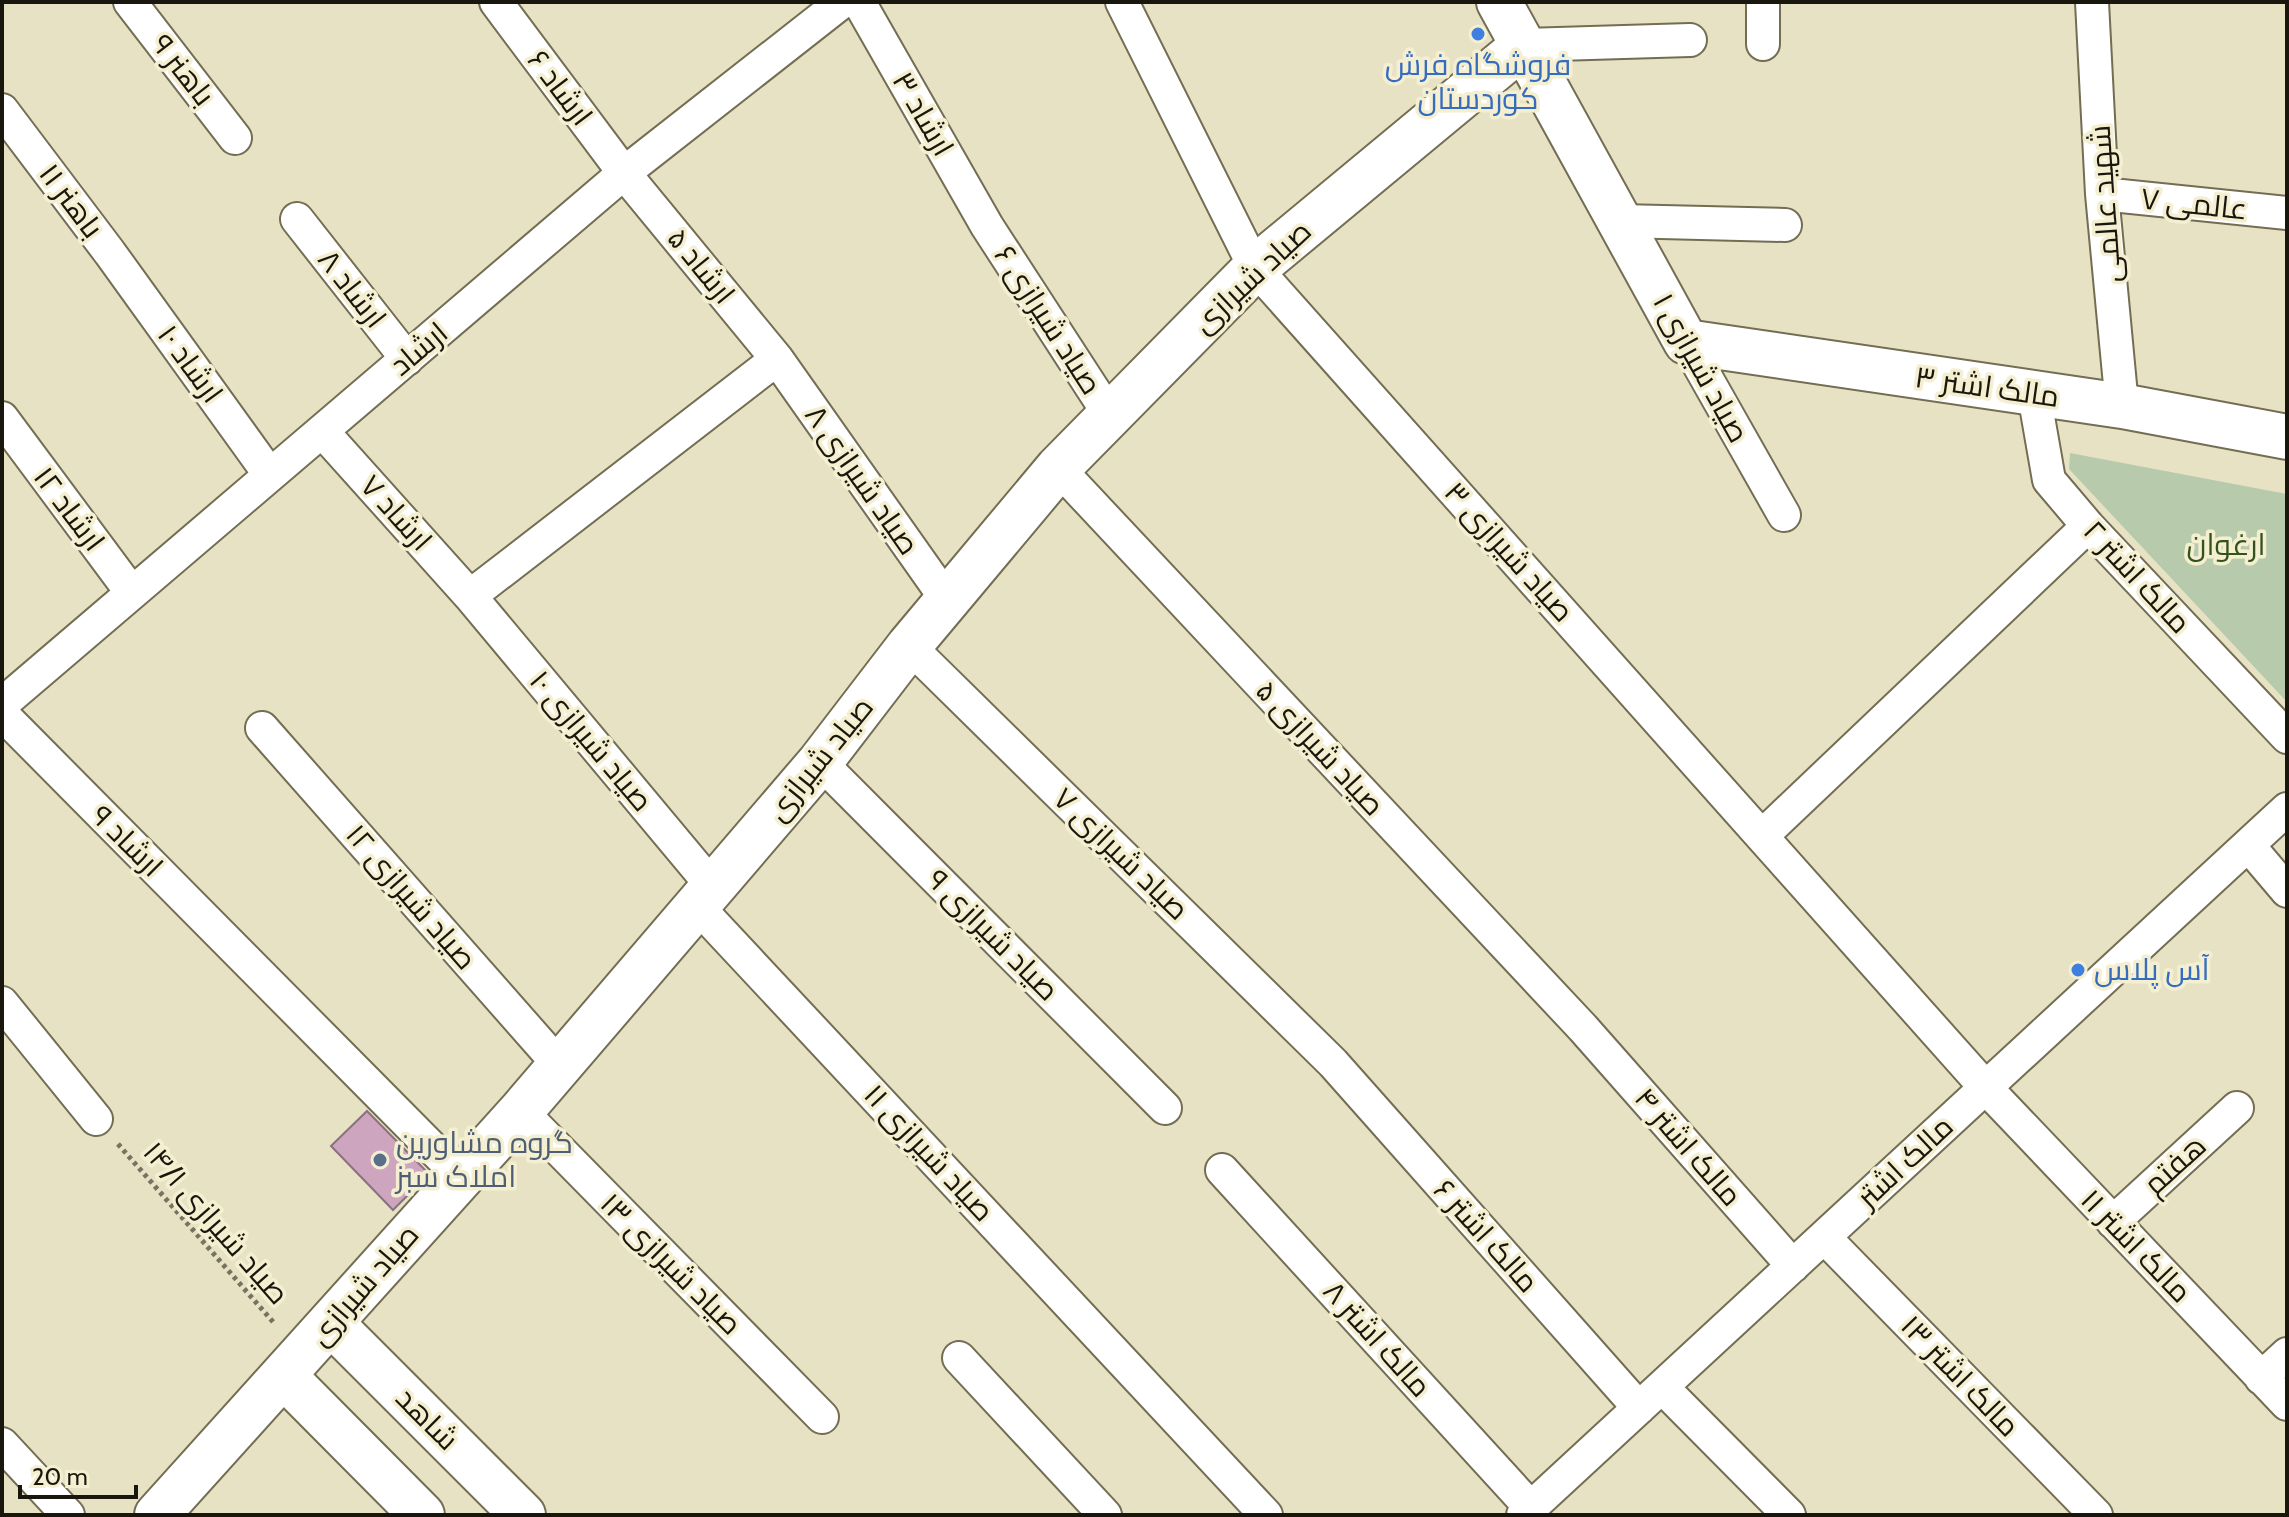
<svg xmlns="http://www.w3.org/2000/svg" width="2289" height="1517" font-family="Cabin,Cairo,sans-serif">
<rect width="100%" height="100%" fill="#e8e2c5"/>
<path fill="#b7cbac" d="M 2070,453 L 2287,494 L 2287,702 L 2069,469 Z"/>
<path fill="#cea5bf" stroke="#8a7181" stroke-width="2" d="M 367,1111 L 429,1174 L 393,1210 L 331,1146 Z"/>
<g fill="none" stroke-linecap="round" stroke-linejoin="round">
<g stroke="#726d53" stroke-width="36">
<path id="street" d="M 130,2 L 235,138
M 496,2 L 624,173 L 777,359 L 947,600
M 859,2 L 987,226 L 1109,414
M 1122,2 L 1255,268 L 1986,1088 L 2287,1404
M 1763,2 L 1763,44
M 2092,2 L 2102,194 L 2122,406
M 1524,45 L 1690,40
M 2,110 L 110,253 L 270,475
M 2102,194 L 2287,213
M 297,219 L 407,359
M 1620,221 L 1785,225
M 1686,342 L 1784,515
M 2034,394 L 2049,480 L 2088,526 L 2287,737
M 2,418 L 132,593
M 322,431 L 470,596 L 713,887
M 1058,468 L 1583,1028 L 1793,1266
M 470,596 L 777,359
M 909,646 L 1333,1063 L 1639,1408
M 2,704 L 624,173 L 842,2
M 2,714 L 460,1176
M 262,728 L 560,1066
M 820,762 L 1165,1108
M 1762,836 L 2088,526
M 2248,845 L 2287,891
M 697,906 L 1266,1515
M 2,1003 L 96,1119
M 521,1111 L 822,1417
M 1222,1170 L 1531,1508
M 2113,1222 L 2237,1108
M 1824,1237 L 2096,1515
M 959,1358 L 1105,1515
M 2261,1378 L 2287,1354
M 1662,1387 L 1789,1515
M 2,1444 L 68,1515
M 1523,1515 L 2287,809"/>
</g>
<g stroke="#726d53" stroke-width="48">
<path id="secondary" d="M 1499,2 L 1686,342 L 2122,406 L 2287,437
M 331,1323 L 523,1515
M 284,1376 L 422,1515
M 157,1515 L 521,1111 L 820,762 L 909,646 L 1058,468 L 1255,268 L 1524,45"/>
</g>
<path stroke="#777360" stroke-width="5" stroke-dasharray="4 4" stroke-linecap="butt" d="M 118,1144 L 274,1323"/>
<use href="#street" stroke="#fff" stroke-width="32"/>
<use href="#secondary" stroke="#fff" stroke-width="44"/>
</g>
<g fill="#3f7fe0" stroke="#f5efd2" stroke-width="3">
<circle cx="1478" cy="34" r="8"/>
<circle cx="2078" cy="970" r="8"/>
</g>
<circle fill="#5c6f8a" stroke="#f5efd2" stroke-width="3" cx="380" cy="1160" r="8"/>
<g text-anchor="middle" stroke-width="7" stroke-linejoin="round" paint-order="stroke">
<g font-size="30" fill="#366cbe" stroke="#f5efd2">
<text x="1478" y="75">فروشگاه فرش<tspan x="1478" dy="34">کوردستان</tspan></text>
<text x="2094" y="980" text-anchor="start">آس پلاس</text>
</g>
<g font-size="30" fill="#19170d" stroke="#f5efd2">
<text transform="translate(183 70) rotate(52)" y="10">باهنر ۹</text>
<text transform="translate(560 88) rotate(53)" y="10">ارشاد ۶</text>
<text transform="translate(923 114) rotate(60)" y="10">ارشاد ۳</text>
<text transform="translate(71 201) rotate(53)" y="10">باهنر ۱۱</text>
<text transform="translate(2105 204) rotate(-94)" y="10">شهید عالمی</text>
<text transform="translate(2194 204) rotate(6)" y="10">عالمی ۷</text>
<text transform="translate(701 266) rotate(51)" y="10">ارشاد ۵</text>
<text transform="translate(1252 277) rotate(-43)" y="10">صیاد شیرازی</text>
<text transform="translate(352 289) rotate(52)" y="10">ارشاد ۸</text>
<text transform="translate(1048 320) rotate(57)" y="10">صیاد شیرازی ۶</text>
<text transform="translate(419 349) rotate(-40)" y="10">ارشاد</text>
<text transform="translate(190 364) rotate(54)" y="10">ارشاد ۱۰</text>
<text transform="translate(1701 368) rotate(61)" y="10">صیاد شیرازی ۱</text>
<text transform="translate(1987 387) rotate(8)" y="10">مالک اشتر ۳</text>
<text transform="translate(862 480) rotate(55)" y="10">صیاد شیرازی ۸</text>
<text transform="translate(69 509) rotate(53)" y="10">ارشاد ۱۲</text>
<text transform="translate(396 513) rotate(48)" y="10">ارشاد ۷</text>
<text transform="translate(1509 552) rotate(48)" y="10">صیاد شیرازی ۳</text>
<text transform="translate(2137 577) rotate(47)" y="10">مالک اشتر ۲</text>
<text transform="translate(591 741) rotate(50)" y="10">صیاد شیرازی ۱۰</text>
<text transform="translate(1320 748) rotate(47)" y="10">صیاد شیرازی ۵</text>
<text transform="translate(820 759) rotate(-51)" y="10">صیاد شیرازی</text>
<text transform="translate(127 841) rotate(45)" y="10">ارشاد ۹</text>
<text transform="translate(1121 854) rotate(44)" y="10">صیاد شیرازی ۷</text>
<text transform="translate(411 897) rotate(49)" y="10">صیاد شیرازی ۱۲</text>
<text transform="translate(993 935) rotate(45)" y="10">صیاد شیرازی ۹</text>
<text transform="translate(1688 1147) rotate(49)" y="10">مالک اشتر ۴</text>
<text transform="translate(929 1153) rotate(47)" y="10">صیاد شیرازی ۱۱</text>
<text transform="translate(1905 1162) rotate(-43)" y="10">مالک اشتر</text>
<text transform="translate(2175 1165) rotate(-42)" y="10">هفتم</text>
<text transform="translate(216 1223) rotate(49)" y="10">صیاد شیرازی ۱۴/۱</text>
<text transform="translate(1486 1236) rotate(48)" y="10">مالک اشتر ۶</text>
<text transform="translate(2136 1246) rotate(46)" y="10">مالک اشتر ۱۱</text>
<text transform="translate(671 1264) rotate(45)" y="10">صیاد شیرازی ۱۳</text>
<text transform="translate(364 1285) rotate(-49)" y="10">صیاد شیرازی</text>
<text transform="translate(1377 1339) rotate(48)" y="10">مالک اشتر ۸</text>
<text transform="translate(1960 1376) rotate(46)" y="10">مالک اشتر ۱۳</text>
<text transform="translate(427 1419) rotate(45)" y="10">شاهد</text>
</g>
<g font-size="30" fill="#34521b" stroke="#f5efd2">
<text x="2226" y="555">ارغوان</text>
</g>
<g font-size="30" fill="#4e5e75" stroke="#f5efd2" text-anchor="start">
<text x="396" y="1153">گروه مشاورین<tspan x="396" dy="34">املاک سبز</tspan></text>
</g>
</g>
<rect width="2289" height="1517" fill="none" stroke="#19170d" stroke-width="8"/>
<path d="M20 1485v12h116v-12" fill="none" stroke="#19170d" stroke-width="4"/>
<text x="32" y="1485" font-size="24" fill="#19170d" stroke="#f5efd2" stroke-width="6" paint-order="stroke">20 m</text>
</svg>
